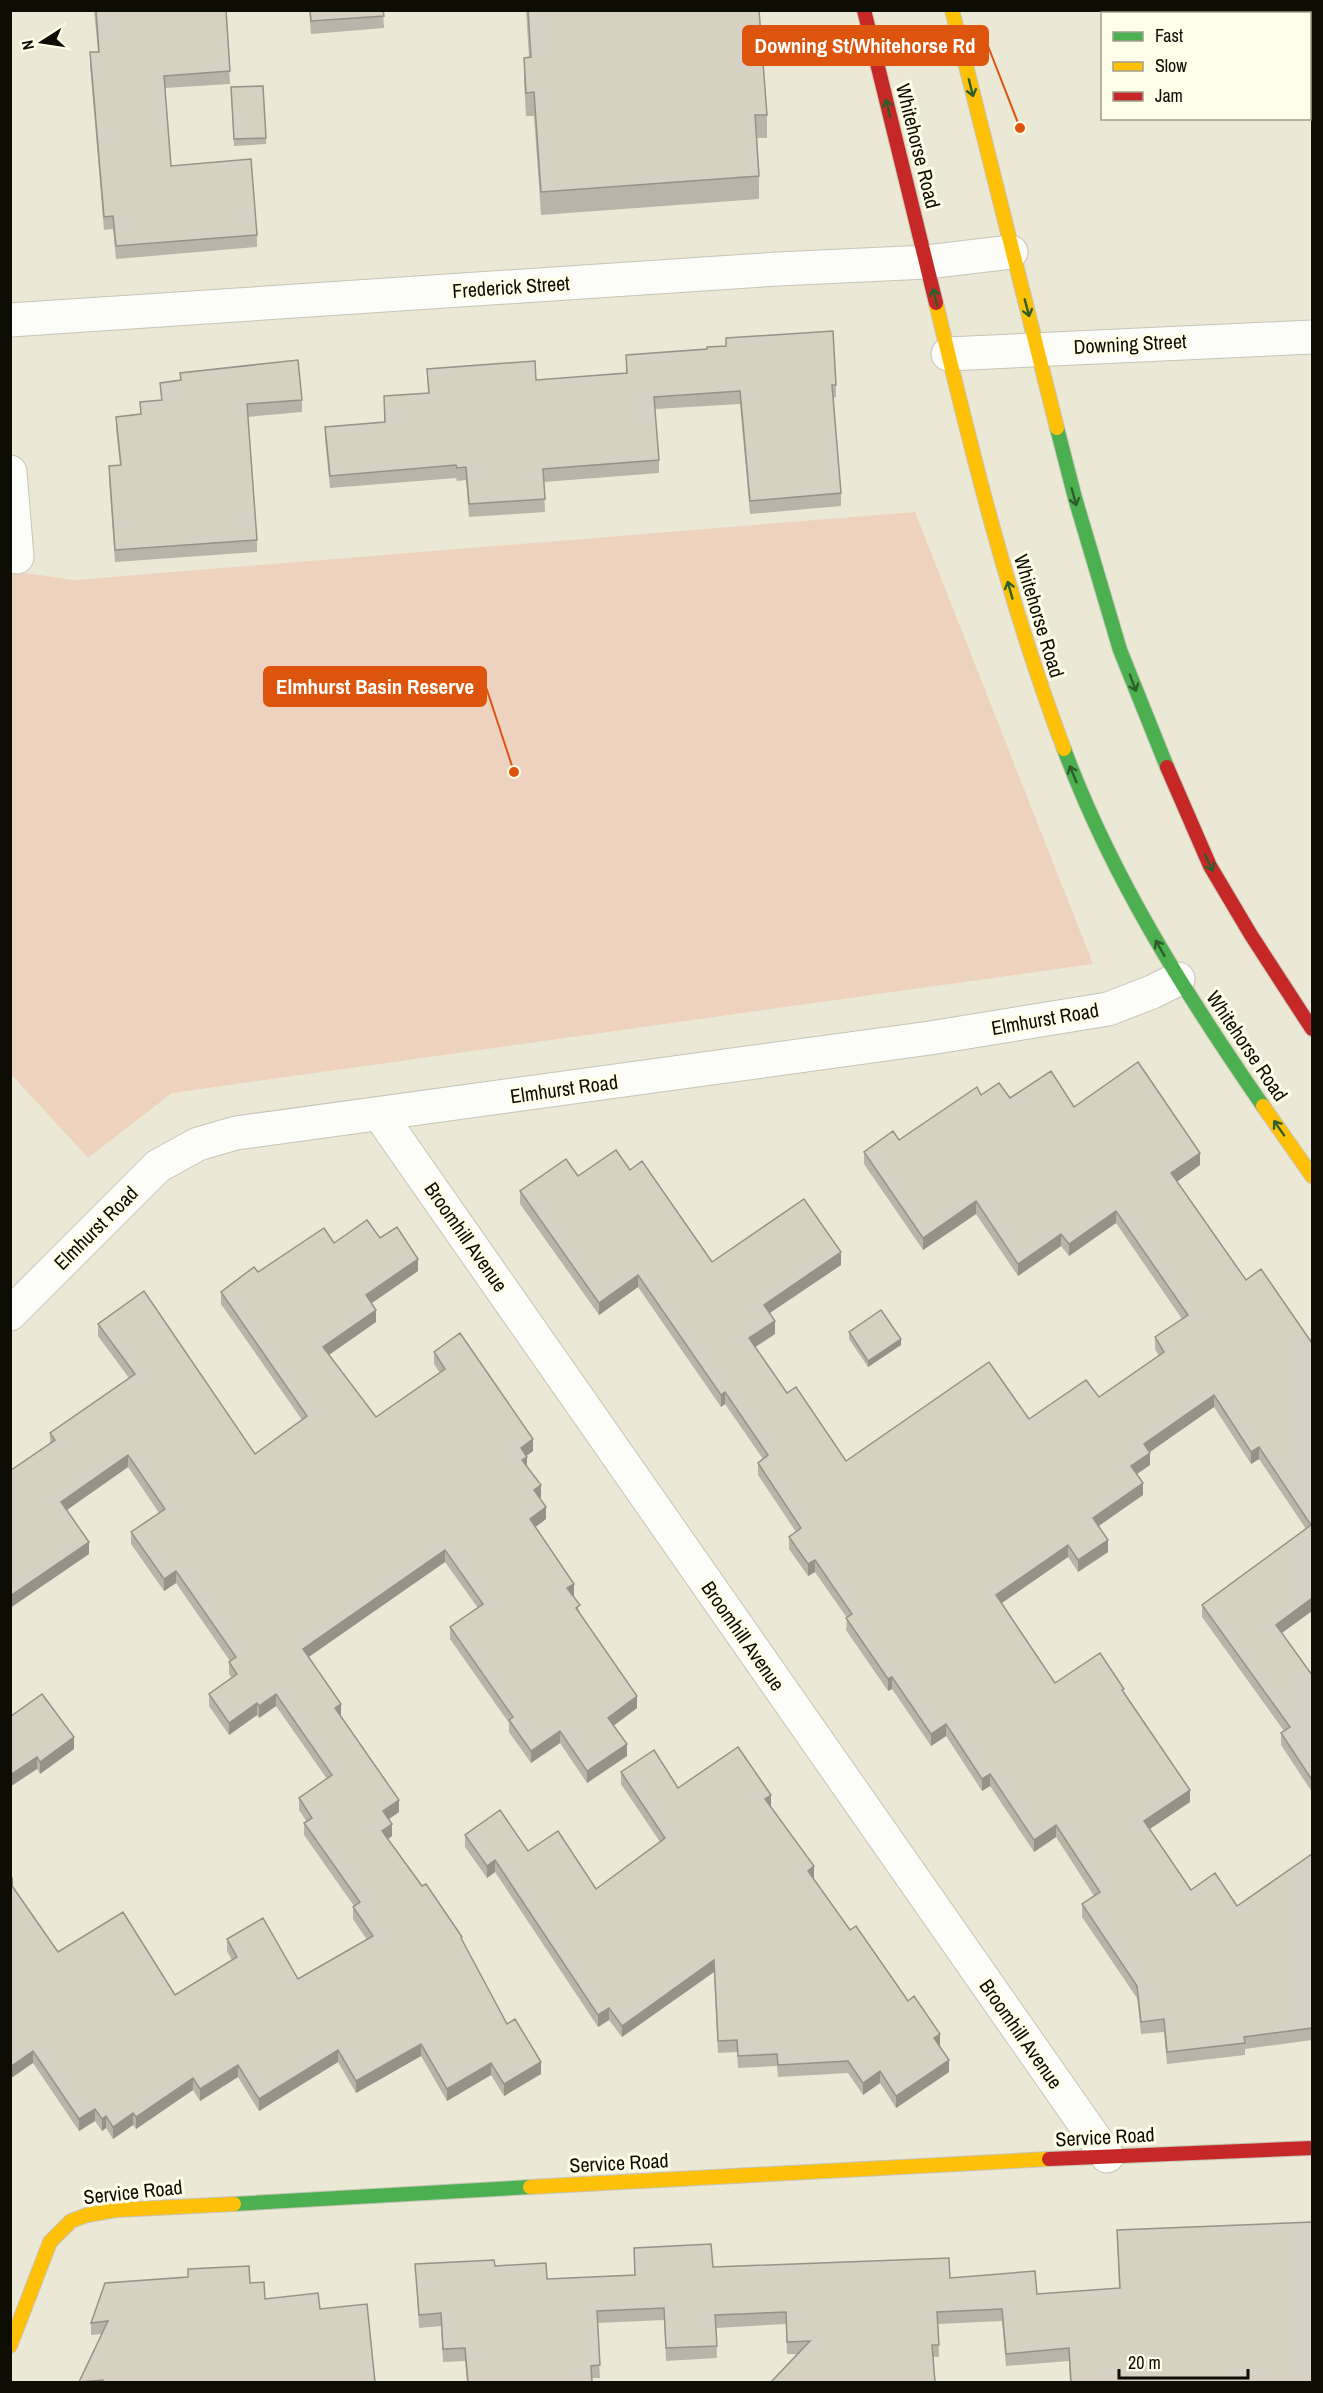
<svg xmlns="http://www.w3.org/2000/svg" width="1323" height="2393" font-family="'Archivo Narrow',sans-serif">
<rect width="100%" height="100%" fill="#ebe9d5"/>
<path fill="#edd2c0" d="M 915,512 L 1093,964 L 172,1093 L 88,1158 L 11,1074 L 11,571 L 74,580 Z"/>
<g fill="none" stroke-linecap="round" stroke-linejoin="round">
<g stroke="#c7c5b7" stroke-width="35">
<path id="street" d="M 10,320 L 778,269 L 927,262 L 1011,252
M 948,354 L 1312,337
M 10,472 L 17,557
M 380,1115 L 1107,2156
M 10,1314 L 158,1166 L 198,1144 L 236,1133 L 930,1038 L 1108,1009 L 1152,992 L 1178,979"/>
</g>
<g stroke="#c7c5b7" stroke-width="16">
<path id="fast" d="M 1057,428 L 1075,498 L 1120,650 L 1167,767
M 1064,749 C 1112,878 1185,993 1263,1106
M 234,2204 L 530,2187"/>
</g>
<g stroke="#c7c5b7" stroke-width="16">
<path id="slow" d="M 952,10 L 1057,428
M 936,303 C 972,453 1009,604 1064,749
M 1263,1106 L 1312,1176
M 530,2187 L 1049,2159
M 10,2346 L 50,2242 L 71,2221 L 87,2215 L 116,2210 L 234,2204"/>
</g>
<g stroke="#c7c5b7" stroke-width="16">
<path id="jam" d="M 864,10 L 936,303
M 1167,767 L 1210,866 L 1251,935 L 1312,1029
M 1049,2159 L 1312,2148"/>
</g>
<use href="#street" stroke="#fcfcf9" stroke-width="33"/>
<use href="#fast" stroke="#4caf50" stroke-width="14"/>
<use href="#slow" stroke="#ffc107" stroke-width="14"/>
<use href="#jam" stroke="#c62828" stroke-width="14"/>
</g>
<path fill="#b8b4a8" d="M 94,10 L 226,10 L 230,84 L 165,88 L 171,166 L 257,235 L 257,247 L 116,259 L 113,229 L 104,230 L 90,65 L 90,52 L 98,52 Z
M 309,10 L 383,10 L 384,28 L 311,34 Z
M 526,10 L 759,10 L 767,115 L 767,138 L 757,138 L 759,176 L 759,199 L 541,215 L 534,116 L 526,116 L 524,81 L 524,58 L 529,57 Z
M 231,94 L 266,138 L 266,144 L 234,146 Z
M 626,355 L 836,385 L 836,397 L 833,398 L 841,493 L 841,506 L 750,514 L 740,404 L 655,409 L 659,460 L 659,473 L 544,482 L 545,512 L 469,517 L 466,480 L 457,481 L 456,478 L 330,488 L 325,439 L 325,427 L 384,422 L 384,396 L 428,393 L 427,369 L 536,380 L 626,373 Z
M 180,373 L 302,400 L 302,412 L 247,417 L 257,540 L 257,552 L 115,562 L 109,479 L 109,466 L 120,466 L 116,429 L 116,417 L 140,414 L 140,402 L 161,400 L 160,383 L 180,380 Z
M 981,1095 L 1074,1107 L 1200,1165 L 1176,1182 L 1246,1280 L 1312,1343 L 1312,1611 L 1282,1633 L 1312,1675 L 1312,1792 L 1281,1745 L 1281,1733 L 1284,1731 L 1202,1617 L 1202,1605 L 1306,1529 L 1259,1459 L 1251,1464 L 1214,1407 L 1150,1452 L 1150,1465 L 1137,1474 L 1143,1495 L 1098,1526 L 1108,1552 L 1078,1572 L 1068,1557 L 1002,1603 L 1055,1683 L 1124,1693 L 1190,1802 L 1149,1829 L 1191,1890 L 1237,1906 L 1312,1854 L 1312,2040 L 1245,2049 L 1245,2055 L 1167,2064 L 1164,2032 L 1141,2034 L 1137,1998 L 1082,1917 L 1082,1904 L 1094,1896 L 1056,1837 L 1034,1852 L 990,1786 L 982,1791 L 946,1736 L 931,1746 L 892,1689 L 888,1691 L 846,1630 L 847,1618 L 815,1572 L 808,1576 L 789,1549 L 789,1537 L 796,1532 L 758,1475 L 758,1463 L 763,1459 L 725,1404 L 721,1407 L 638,1287 L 599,1315 L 520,1204 L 520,1191 L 578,1176 L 630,1170 L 712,1262 L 841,1265 L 769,1313 L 775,1334 L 755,1347 L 787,1393 L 846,1461 L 1029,1419 L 1099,1397 L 1159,1356 L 1155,1349 L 1155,1337 L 1182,1319 L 1116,1223 L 1069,1256 L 1061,1246 L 1018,1276 L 976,1214 L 923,1250 L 864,1164 L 864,1152 L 899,1140 Z
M 380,1238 L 418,1271 L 372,1303 L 376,1322 L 329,1355 L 376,1417 L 440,1373 L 434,1364 L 434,1352 L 533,1451 L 526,1456 L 527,1467 L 541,1497 L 539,1498 L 546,1519 L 535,1527 L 574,1596 L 580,1613 L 637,1708 L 613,1726 L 627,1756 L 587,1783 L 560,1743 L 531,1763 L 509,1732 L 509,1723 L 450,1639 L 450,1627 L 478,1608 L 445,1562 L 308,1657 L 341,1716 L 399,1812 L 389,1819 L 392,1836 L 388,1839 L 462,1941 L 507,2024 L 541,2074 L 504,2096 L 491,2075 L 447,2101 L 421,2056 L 356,2093 L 338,2062 L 259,2111 L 238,2077 L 200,2101 L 193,2090 L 136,2129 L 133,2125 L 113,2139 L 106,2128 L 102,2131 L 95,2121 L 79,2131 L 33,2063 L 13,1887 L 58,1952 L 175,1995 L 232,1960 L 227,1951 L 227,1939 L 298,1979 L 367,1940 L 353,1919 L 353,1907 L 354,1906 L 304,1835 L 304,1823 L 307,1822 L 299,1810 L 299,1798 L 327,1779 L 276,1706 L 259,1718 L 257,1715 L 229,1735 L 209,1706 L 209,1694 L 232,1678 L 229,1674 L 229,1662 L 230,1661 L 176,1583 L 164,1591 L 131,1544 L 131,1532 L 159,1513 L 128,1467 L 67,1510 L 89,1554 L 10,1608 L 10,1471 L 50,1444 L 50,1433 L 129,1378 L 98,1336 L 98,1324 L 255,1454 L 302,1420 L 221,1304 L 221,1292 L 258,1272 L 334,1243 Z
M 849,1332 L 901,1345 L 868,1367 L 849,1339 Z
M 10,1717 L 74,1749 L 40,1774 L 37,1769 Z
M 621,1772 L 678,1788 L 771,1807 L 814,1878 L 813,1879 L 850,1930 L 908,2001 L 940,2046 L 939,2046 L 949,2072 L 896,2108 L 880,2083 L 863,2095 L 848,2073 L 778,2077 L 777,2066 L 738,2068 L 737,2052 L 718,2053 L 714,1972 L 622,2037 L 609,2020 L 598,2027 L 495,1872 L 487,1878 L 465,1847 L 465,1835 L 528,1851 L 596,1889 L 660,1842 L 621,1784 Z
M 1117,2230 L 1312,2382 L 1070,2382 L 1069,2361 L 1006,2366 L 1002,2321 L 938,2324 L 939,2357 L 787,2354 L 786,2324 L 716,2328 L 717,2358 L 666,2361 L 664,2320 L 597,2323 L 600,2378 L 592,2378 L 592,2382 L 467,2382 L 465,2361 L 443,2362 L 441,2326 L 419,2328 L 415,2264 L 495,2266 L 547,2279 L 634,2275 L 634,2248 L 713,2267 L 950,2278 L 1037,2294 L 1119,2288 Z
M 250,2283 L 265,2299 L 320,2309 L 375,2382 L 79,2382 L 102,2334 L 91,2335 L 91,2323 Z"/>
<path fill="#969288" d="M 1200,1153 L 1200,1165 L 1171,1186 L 1171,1173 Z
M 976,1201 L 976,1214 L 923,1250 L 923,1238 Z
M 1116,1211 L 1116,1223 L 1069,1256 L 1069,1244 Z
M 1061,1234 L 1061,1246 L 1018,1276 L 1018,1264 Z
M 841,1252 L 841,1265 L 764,1317 L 764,1305 Z
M 418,1259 L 418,1271 L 366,1307 L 366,1295 Z
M 638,1275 L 638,1287 L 599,1315 L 599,1303 Z
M 376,1310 L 376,1322 L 323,1359 L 323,1347 Z
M 775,1321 L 775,1334 L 749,1351 L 749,1338 Z
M 901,1339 L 901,1345 L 868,1367 L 868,1361 Z
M 725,1392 L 725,1404 L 721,1407 L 721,1395 Z
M 1214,1395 L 1214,1407 L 1144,1456 L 1144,1444 Z
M 533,1439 L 533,1451 L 521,1460 L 521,1448 Z
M 1259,1447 L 1259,1459 L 1251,1464 L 1251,1452 Z
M 1150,1453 L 1150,1465 L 1131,1478 L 1131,1466 Z
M 128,1455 L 128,1467 L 61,1514 L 61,1502 Z
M 527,1457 L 527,1469 L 522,1460 Z
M 1143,1483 L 1143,1495 L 1093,1530 L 1093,1518 Z
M 541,1485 L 541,1497 L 534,1502 L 534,1490 Z
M 546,1507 L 546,1519 L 530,1531 L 530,1519 Z
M 1108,1540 L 1108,1552 L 1078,1572 L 1078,1560 Z
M 89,1542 L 89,1554 L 10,1608 L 10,1596 Z
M 1068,1545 L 1068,1557 L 996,1607 L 996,1595 Z
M 445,1550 L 445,1562 L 303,1661 L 303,1649 Z
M 815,1560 L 815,1572 L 808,1576 L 808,1564 Z
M 176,1571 L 176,1583 L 164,1591 L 164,1579 Z
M 574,1584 L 574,1596 L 567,1600 L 567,1588 Z
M 1312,1598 L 1312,1611 L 1276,1637 L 1276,1625 Z
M 892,1677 L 892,1689 L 888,1691 L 888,1679 Z
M 276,1694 L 276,1706 L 259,1718 L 259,1706 Z
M 637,1696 L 637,1708 L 608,1730 L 608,1718 Z
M 257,1703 L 257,1715 L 229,1735 L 229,1723 Z
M 341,1704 L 341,1716 L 335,1720 L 335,1708 Z
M 946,1724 L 946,1736 L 931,1746 L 931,1734 Z
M 560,1731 L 560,1743 L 531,1763 L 531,1751 Z
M 74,1737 L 74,1749 L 40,1774 L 40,1762 Z
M 627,1744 L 627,1756 L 587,1783 L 587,1771 Z
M 37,1757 L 37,1769 L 10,1787 L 10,1775 Z
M 990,1774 L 990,1786 L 982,1791 L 982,1779 Z
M 1190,1790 L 1190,1802 L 1144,1833 L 1144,1821 Z
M 771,1795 L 771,1807 L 765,1799 Z
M 399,1800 L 399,1812 L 383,1823 L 383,1811 Z
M 392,1824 L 392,1836 L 382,1843 L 382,1831 Z
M 1056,1825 L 1056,1837 L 1034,1852 L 1034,1840 Z
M 495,1860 L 495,1872 L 487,1878 L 487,1866 Z
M 814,1866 L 814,1878 L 808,1883 L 808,1871 Z
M 13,1877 L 13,1889 L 10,1891 L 10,1879 Z
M 714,1960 L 714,1972 L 622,2037 L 622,2026 Z
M 609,2008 L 609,2020 L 598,2027 L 598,2015 Z
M 940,2034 L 940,2046 L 934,2050 L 934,2038 Z
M 421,2044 L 421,2056 L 356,2093 L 356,2081 Z
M 338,2050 L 338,2062 L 259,2111 L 259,2099 Z
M 33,2051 L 33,2063 L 10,2079 L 10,2067 Z
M 949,2060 L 949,2072 L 896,2108 L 896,2096 Z
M 541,2062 L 541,2074 L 504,2096 L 504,2084 Z
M 491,2063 L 491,2075 L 447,2101 L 447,2089 Z
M 238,2065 L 238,2077 L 200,2101 L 200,2089 Z
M 880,2071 L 880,2083 L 863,2095 L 863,2083 Z
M 193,2078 L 193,2090 L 136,2129 L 136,2117 Z
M 95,2109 L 95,2121 L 79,2131 L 79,2119 Z
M 133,2113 L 133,2125 L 113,2139 L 113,2127 Z
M 106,2116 L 106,2128 L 102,2131 L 102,2119 Z"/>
<path fill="#d6d1c3" stroke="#969288" stroke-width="1.5" d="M 96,10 L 226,10 L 230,71 L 164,76 L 171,166 L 251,159 L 257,235 L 116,246 L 113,216 L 104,217 L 90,52 L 99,52 Z
M 310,10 L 383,10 L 384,16 L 311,21 Z
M 528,10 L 759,10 L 767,115 L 755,115 L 759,176 L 541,192 L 534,92 L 526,93 L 524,58 L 531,57 Z
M 263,86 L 266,138 L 234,139 L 231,87 Z
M 833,331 L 836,385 L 832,385 L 841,493 L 750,501 L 740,391 L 654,397 L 659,460 L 543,469 L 545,499 L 469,504 L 466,467 L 457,468 L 456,465 L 330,476 L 325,427 L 385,422 L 384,396 L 429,393 L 427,369 L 535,361 L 536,380 L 627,373 L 626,355 L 707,349 L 707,347 L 726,346 L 726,338 Z
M 298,360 L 302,400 L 247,404 L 257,540 L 115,550 L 109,466 L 121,465 L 116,417 L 141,414 L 140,402 L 162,400 L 160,383 L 181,380 L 180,373 Z
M 1138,1062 L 1200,1153 L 1171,1173 L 1246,1280 L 1261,1269 L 1312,1343 L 1312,1598 L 1276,1625 L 1312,1675 L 1312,1780 L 1281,1733 L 1290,1727 L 1202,1605 L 1311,1525 L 1259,1447 L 1251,1452 L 1214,1395 L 1144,1444 L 1150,1453 L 1131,1466 L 1143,1483 L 1093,1518 L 1108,1540 L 1078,1560 L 1068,1545 L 996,1595 L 1055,1683 L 1100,1653 L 1124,1689 L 1122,1690 L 1190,1790 L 1144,1821 L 1191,1890 L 1215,1873 L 1237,1906 L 1312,1854 L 1312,2028 L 1244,2037 L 1245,2043 L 1167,2052 L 1164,2019 L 1141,2022 L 1137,1986 L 1082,1904 L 1100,1892 L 1056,1825 L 1034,1840 L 990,1774 L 982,1779 L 946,1724 L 931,1734 L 892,1677 L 888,1679 L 846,1618 L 852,1614 L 815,1560 L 808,1564 L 789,1537 L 801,1528 L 758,1463 L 768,1455 L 725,1392 L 721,1395 L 638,1275 L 599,1303 L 520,1191 L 566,1159 L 578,1176 L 616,1150 L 630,1170 L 642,1161 L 712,1262 L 804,1199 L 841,1252 L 764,1305 L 775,1321 L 749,1338 L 787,1393 L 796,1387 L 846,1461 L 989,1362 L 1029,1419 L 1086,1380 L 1099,1397 L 1164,1352 L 1155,1337 L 1188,1315 L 1116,1211 L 1069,1244 L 1061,1234 L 1018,1264 L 976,1201 L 923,1238 L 864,1152 L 893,1131 L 899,1140 L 977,1087 L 981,1095 L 999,1083 L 1010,1098 L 1051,1071 L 1074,1107 Z
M 367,1220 L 380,1238 L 397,1227 L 418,1259 L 366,1295 L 376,1310 L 323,1347 L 376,1417 L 445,1369 L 434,1352 L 460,1333 L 533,1439 L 521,1448 L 527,1457 L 522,1460 L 541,1485 L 534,1490 L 546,1507 L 530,1519 L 574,1584 L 567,1588 L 580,1605 L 576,1608 L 637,1696 L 608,1718 L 627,1744 L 587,1771 L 560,1731 L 531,1751 L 509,1720 L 513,1717 L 450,1627 L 483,1604 L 445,1550 L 303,1649 L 341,1704 L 335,1708 L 399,1800 L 383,1811 L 392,1824 L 382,1831 L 422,1886 L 426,1884 L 462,1937 L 461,1938 L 507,2024 L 515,2019 L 541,2062 L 504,2084 L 491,2063 L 447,2089 L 421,2044 L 356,2081 L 338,2050 L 259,2099 L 238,2065 L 200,2089 L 193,2078 L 136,2117 L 133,2113 L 113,2127 L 106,2116 L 102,2119 L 95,2109 L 79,2119 L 33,2051 L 10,2067 L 10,1883 L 58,1952 L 123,1912 L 175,1995 L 237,1957 L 227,1939 L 263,1918 L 298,1979 L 373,1936 L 353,1907 L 360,1902 L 304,1823 L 312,1818 L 299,1798 L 332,1775 L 276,1694 L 259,1706 L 257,1703 L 229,1723 L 209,1694 L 237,1674 L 229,1662 L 236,1657 L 176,1571 L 164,1579 L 131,1532 L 165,1509 L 128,1455 L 61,1502 L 89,1542 L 10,1596 L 10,1471 L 55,1440 L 50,1433 L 135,1374 L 98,1324 L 144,1291 L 255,1454 L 307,1416 L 221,1292 L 254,1267 L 258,1272 L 324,1228 L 334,1243 Z
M 881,1310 L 901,1339 L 868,1361 L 849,1332 Z
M 42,1694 L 74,1737 L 40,1762 L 37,1757 L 10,1775 L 10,1717 Z
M 738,1747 L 771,1795 L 765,1799 L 814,1866 L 808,1871 L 850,1930 L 856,1926 L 908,2001 L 914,1996 L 940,2034 L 934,2038 L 949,2060 L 896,2096 L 880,2071 L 863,2083 L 848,2061 L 778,2065 L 777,2054 L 738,2056 L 737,2040 L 718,2041 L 714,1960 L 622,2026 L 609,2008 L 598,2015 L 495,1860 L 487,1866 L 465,1835 L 500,1810 L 528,1851 L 558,1831 L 596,1889 L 665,1838 L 621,1772 L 654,1750 L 678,1788 Z
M 1312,2222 L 1312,2382 L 1071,2382 L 1069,2348 L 1006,2354 L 1002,2309 L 937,2312 L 939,2345 L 932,2345 L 935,2382 L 771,2382 L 810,2341 L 787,2342 L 786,2312 L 715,2315 L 717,2346 L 666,2348 L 664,2308 L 597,2311 L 600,2365 L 591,2366 L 592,2382 L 468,2382 L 465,2348 L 443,2349 L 441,2313 L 419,2315 L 415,2264 L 494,2260 L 495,2266 L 546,2263 L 547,2279 L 635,2275 L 634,2248 L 711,2244 L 713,2267 L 949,2258 L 950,2278 L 1035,2271 L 1037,2294 L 1120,2288 L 1117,2230 Z
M 249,2266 L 250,2283 L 264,2282 L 265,2299 L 318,2293 L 320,2309 L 367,2304 L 375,2382 L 103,2382 L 103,2380 L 79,2382 L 108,2321 L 91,2323 L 105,2283 L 188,2277 L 188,2269 Z"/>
<defs><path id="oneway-shaft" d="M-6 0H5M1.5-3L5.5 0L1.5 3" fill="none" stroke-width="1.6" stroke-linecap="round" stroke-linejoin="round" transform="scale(1.5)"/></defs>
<g stroke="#2d5e2a">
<use href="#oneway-shaft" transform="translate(971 88) rotate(76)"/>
<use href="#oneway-shaft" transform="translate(888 108) rotate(-104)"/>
<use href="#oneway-shaft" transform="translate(935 297) rotate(-103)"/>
<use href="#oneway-shaft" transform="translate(1027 308) rotate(75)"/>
<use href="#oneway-shaft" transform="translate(1074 497) rotate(75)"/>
<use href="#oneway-shaft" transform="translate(1010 590) rotate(-106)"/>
<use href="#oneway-shaft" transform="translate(1133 683) rotate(69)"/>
<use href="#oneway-shaft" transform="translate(1073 774) rotate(-113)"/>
<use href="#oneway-shaft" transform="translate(1209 863) rotate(64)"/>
<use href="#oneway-shaft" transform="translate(1160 948) rotate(-119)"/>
<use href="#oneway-shaft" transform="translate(1279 1128) rotate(-125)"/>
</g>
<g text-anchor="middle" stroke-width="6" stroke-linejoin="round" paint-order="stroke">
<g font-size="20" fill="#0e0d03" stroke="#fffee8">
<text transform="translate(918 146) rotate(76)" y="7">Whitehorse Road</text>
<text transform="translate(511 287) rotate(-4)" y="7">Frederick Street</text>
<text transform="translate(1130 344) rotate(-3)" y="7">Downing Street</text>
<text transform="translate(1039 616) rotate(73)" y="7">Whitehorse Road</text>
<text transform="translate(1045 1019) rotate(-10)" y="7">Elmhurst Road</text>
<text transform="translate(1247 1046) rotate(56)" y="7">Whitehorse Road</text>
<text transform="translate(564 1089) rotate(-8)" y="7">Elmhurst Road</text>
<text transform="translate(96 1228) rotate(-45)" y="7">Elmhurst Road</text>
<text transform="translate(466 1237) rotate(55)" y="7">Broomhill Avenue</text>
<text transform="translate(743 1636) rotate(55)" y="7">Broomhill Avenue</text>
<text transform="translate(1021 2034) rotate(55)" y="7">Broomhill Avenue</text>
<text transform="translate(1105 2137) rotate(-3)" y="7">Service Road</text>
<text transform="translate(619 2163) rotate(-3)" y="7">Service Road</text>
<text transform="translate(133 2192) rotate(-6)" y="7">Service Road</text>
</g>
</g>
<path fill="none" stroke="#dd550c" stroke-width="2" d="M1020 128L988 46M514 772L486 687"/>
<g fill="#dd550c" stroke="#fffee8" stroke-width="2">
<circle cx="1020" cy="128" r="6"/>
<circle cx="514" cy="772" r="6"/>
</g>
<g fill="#dd550c" stroke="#dd550c" stroke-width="2">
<rect x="743" y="26" width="245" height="39" rx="6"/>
<rect x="264" y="667" width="222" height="39" rx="6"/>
</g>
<g font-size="21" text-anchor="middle" font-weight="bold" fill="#fff">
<text x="865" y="53">Downing St/Whitehorse Rd</text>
<text x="375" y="694">Elmhurst Basin Reserve</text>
</g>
<rect width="1323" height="2393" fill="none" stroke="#0e0d03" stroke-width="24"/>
<rect x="1101" y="12" width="210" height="108" fill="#fffee8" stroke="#9f9e8c" stroke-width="1.5"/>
<rect x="1113" y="32" width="30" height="9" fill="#4caf50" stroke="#9f9e8c" stroke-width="1.5"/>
<text x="1155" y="42" font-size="18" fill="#0e0d03">Fast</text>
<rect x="1113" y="62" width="30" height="9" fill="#ffc107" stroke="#9f9e8c" stroke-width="1.5"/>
<text x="1155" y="72" font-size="18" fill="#0e0d03">Slow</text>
<rect x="1113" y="92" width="30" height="9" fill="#c62828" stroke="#9f9e8c" stroke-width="1.5"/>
<text x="1155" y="102" font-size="18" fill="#0e0d03">Jam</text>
<g transform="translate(42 42) rotate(258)" stroke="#fffee8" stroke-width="4.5" paint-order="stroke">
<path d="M0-4.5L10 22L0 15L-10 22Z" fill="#0e0d03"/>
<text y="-9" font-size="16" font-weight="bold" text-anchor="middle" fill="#0e0d03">N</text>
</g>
<path d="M1119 2369v9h129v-9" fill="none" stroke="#0e0d03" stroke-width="3"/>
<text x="1128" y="2369" font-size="18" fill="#0e0d03" stroke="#fffee8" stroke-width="4.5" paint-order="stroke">20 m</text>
</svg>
